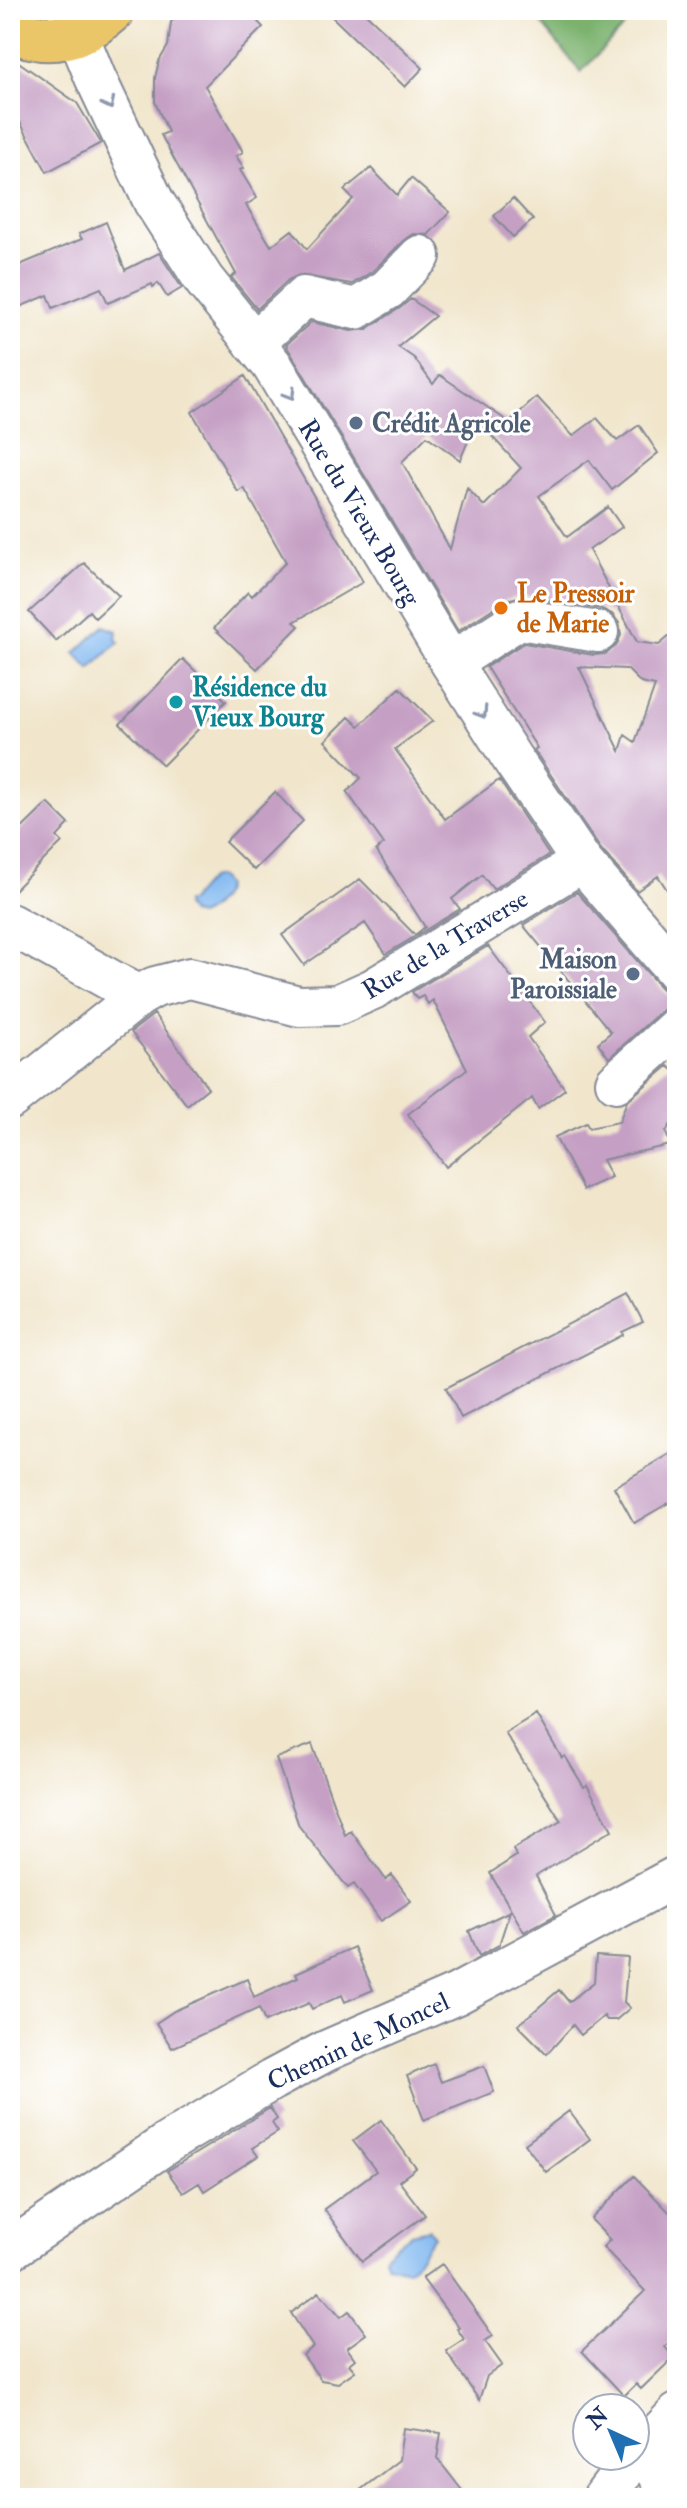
<svg xmlns="http://www.w3.org/2000/svg" width="687" height="2508" font-family="'IM FELL Double Pica',serif">
<rect width="100%" height="100%" fill="#fff"/>
<filter id="ink" filterUnits="userSpaceOnUse"><feTurbulence type="fractalNoise" baseFrequency=".0125" numOctaves="2"/><feDisplacementMap in="SourceGraphic" scale="16" xChannelSelector="R" yChannelSelector="G"/><feConvolveMatrix kernelMatrix="1 2 1 2 8 2 1 2 1" color-interpolation-filters="sRGB"/></filter>
<filter id="wash" filterUnits="userSpaceOnUse"><feTurbulence type="fractalNoise" baseFrequency=".006" numOctaves="4" result="noise"/><feDisplacementMap in="SourceGraphic" scale="32" xChannelSelector="R" yChannelSelector="G"/><feGaussianBlur stdDeviation="1.8" result="paint"/><feColorMatrix in="noise" values="0 0 0 0 0 0 0 0 0 0 0 0 0 0 0 0 0 1.4 0 .05"/><feComposite in="paint" operator="in"/></filter>
<g filter="url(#wash)">
<rect width="100%" height="100%" fill="#f1e6cc"/>
<path fill="#7cb26e" stroke="#4c7066" stroke-width="2" d="M 530,10 L 640,10 L 581,72 Z"/>
<path fill="#80b7f0" stroke="#4e73a7" stroke-width="2" d="M 104,626 L 117,631 L 116,639 L 119,642 L 90,669 L 75,653 Z
M 218,877 L 225,885 C 225,897 210,911 199,916 L 192,914 L 185,907 L 185,902 L 189,902 L 209,879 Z
M 429,2229 L 434,2236 C 427,2245 415,2266 408,2270 L 387,2265 L 384,2257 C 391,2246 402,2243 411,2233 Z"/>
<g id="blocks">
<path fill="#c59fc4" fill-rule="evenodd" d="M 182,10 L 268,10 L 258,22 L 263,27 L 205,86 L 243,152 L 236,156 L 244,168 L 240,170 L 257,198 L 246,205 L 271,246 L 292,230 L 307,249 L 353,199 L 344,190 L 371,168 L 397,195 L 411,178 L 450,212 L 428,235 L 414,234 L 404,240 L 373,271 L 352,284 L 299,275 L 288,280 L 257,309 L 231,277 L 236,274 L 161,135 L 168,132 L 155,102 L 155,78 L 159,61 L 168,46 L 171,22 Z
M 325,10 L 362,10 L 423,68 L 405,87 Z
M 10,56 L 77,103 L 101,143 L 47,172 L 20,122 L 10,126 Z
M 513,198 L 533,220 L 513,237 L 494,216 Z
M 106,222 L 125,270 L 159,253 L 182,288 L 167,297 L 158,283 L 153,287 L 152,284 L 108,303 L 101,288 L 53,308 L 48,295 L 10,311 L 10,269 L 82,239 L 79,234 Z
M 411,299 L 435,316 L 398,347 L 414,358 L 433,384 L 440,375 L 509,422 L 537,397 L 573,436 L 597,418 L 617,441 L 639,425 L 658,453 L 612,490 L 589,460 L 539,496 L 567,537 L 608,507 L 622,527 L 589,550 L 637,642 L 659,645 L 677,630 L 677,905 L 658,876 L 637,891 L 600,848 L 534,750 L 537,748 L 486,667 L 524,643 L 594,655 L 605,654 L 616,646 L 621,635 L 619,623 L 612,614 L 602,609 L 522,596 L 506,600 L 458,631 L 286,345 L 311,322 L 351,331 L 367,329 L 400,308 ZM 477,420 L 521,468 L 484,506 L 467,488 L 450,549 L 402,462 L 427,436 L 460,460 ZM 579,667 L 627,669 L 641,683 L 655,686 L 635,742 L 625,735 L 620,751 Z
M 245,376 L 363,582 L 294,622 L 299,626 L 257,669 L 214,628 L 248,592 L 252,596 L 286,562 L 244,488 L 238,492 L 192,412 Z
M 84,563 L 119,596 L 95,618 L 89,611 L 56,641 L 29,612 Z
M 183,659 L 226,701 L 163,765 L 120,724 Z
M 400,688 L 433,721 L 395,749 L 445,819 L 499,780 L 549,855 L 493,889 L 482,875 L 452,899 L 460,909 L 386,954 L 365,923 L 304,965 L 282,935 L 360,879 L 415,935 L 425,927 L 376,850 L 384,844 L 347,792 L 361,778 L 325,741 L 349,717 L 359,726 Z
M 275,792 L 303,821 L 254,870 L 225,842 Z
M 48,803 L 69,824 L 57,837 L 62,842 L 10,894 L 10,840 Z
M 577,892 L 660,987 L 677,1004 L 662,1010 L 609,1058 L 598,1043 L 611,1032 L 523,925 Z
M 488,946 L 545,1022 L 528,1037 L 565,1089 L 538,1109 L 532,1098 L 446,1167 L 408,1114 L 467,1069 L 433,1000 L 428,1004 L 423,996 L 417,999 L 412,992 Z
M 154,1014 L 208,1088 L 187,1105 L 131,1032 Z
M 668,1066 L 677,1073 L 677,1115 L 666,1132 L 670,1145 L 602,1160 L 611,1177 L 583,1190 L 555,1137 L 586,1123 L 589,1128 L 619,1122 L 627,1101 Z
M 628,1293 L 643,1322 L 622,1332 L 623,1335 L 461,1418 L 446,1388 Z
M 677,1450 L 677,1498 L 634,1523 L 614,1487 Z
M 536,1714 L 562,1758 L 565,1756 L 584,1787 L 587,1785 L 612,1830 L 536,1876 L 556,1915 L 524,1932 L 490,1873 L 516,1856 L 513,1849 L 561,1821 L 505,1733 Z
M 312,1744 L 345,1835 L 351,1831 L 386,1880 L 392,1875 L 411,1901 L 381,1921 L 354,1884 L 348,1888 L 299,1826 L 276,1758 Z
M 510,1911 L 499,1945 L 479,1956 L 469,1931 Z
M 354,1947 L 373,1990 L 345,2002 L 342,1995 L 312,2009 L 309,2003 L 265,2022 L 259,2008 L 172,2048 L 156,2023 L 174,2011 L 247,1979 L 254,1997 L 298,1977 L 296,1973 Z
M 596,1956 L 628,1958 L 624,2002 L 630,2008 L 616,2020 L 607,2020 L 604,2016 L 581,2035 L 573,2025 L 547,2054 L 518,2025 L 559,1990 L 569,2002 L 594,1982 Z
M 434,2064 L 441,2082 L 484,2066 L 494,2092 L 424,2120 L 407,2076 Z
M 270,2108 L 277,2119 L 272,2123 L 278,2132 L 252,2148 L 258,2156 L 204,2191 L 199,2183 L 183,2193 L 167,2171 Z
M 569,2111 L 590,2139 L 546,2172 L 525,2144 Z
M 381,2120 L 416,2168 L 399,2181 L 425,2215 L 362,2261 L 324,2209 L 376,2171 L 353,2141 Z
M 634,2176 L 677,2220 L 677,2336 L 665,2347 L 674,2357 L 641,2389 L 636,2384 L 624,2396 L 582,2351 L 645,2291 L 603,2247 L 610,2240 L 591,2219 Z
M 442,2264 L 493,2336 L 485,2341 L 502,2365 L 487,2376 L 479,2400 L 446,2351 L 464,2339 L 457,2329 L 459,2328 L 422,2278 Z
M 319,2292 L 341,2317 L 349,2311 L 366,2334 L 347,2348 L 355,2359 L 349,2364 L 355,2371 L 338,2383 L 321,2380 L 303,2355 L 313,2347 L 291,2313 Z
M 403,2428 L 441,2433 L 437,2458 L 468,2498 L 350,2498 L 399,2460 Z"/>
</g>
</g>
<g filter="url(#ink)">
<use href="#blocks" fill-opacity="0" stroke="#868a95" stroke-width="2"/>
<g fill="none" stroke-linecap="round" stroke-linejoin="round">
<g stroke="#868a95" stroke-width="44">
<path id="minor" d="M 68,10 L 95,77 L 154,202 L 204,280 L 272,365 L 451,663 L 513,760 L 582,862 L 677,972
M 254,343 L 304,297 L 356,309 L 388,289 L 420,256
M 451,663 L 519,619 L 598,632
M 10,924 L 139,996
M 616,1082 L 677,1027
M 10,1099 L 139,996 L 155,987 L 190,978 L 299,1006 L 337,1005 L 373,989 L 582,862
M 10,2250 L 167,2143 L 272,2080 L 326,2051 L 457,1994 L 677,1876
M 644,2449 L 655,2464 L 668,2498
M 603,2498 L 625,2469 L 677,2414"/>
</g>
<g stroke="#868a95" stroke-width="48">
<path id="major" d="M 10,29 C 49,47 81,38 112,10"/>
</g>
<use href="#minor" stroke="#fff" stroke-width="40"/>
<use href="#major" stroke="#ebc669" stroke-width="44"/>
</g>
<defs><path id="oneway-chevron" d="M-2-3.5L2.5 0L-2 3.5" fill="none" stroke-width="1.6" stroke-linecap="round" stroke-linejoin="round" transform="scale(2)"/></defs>
<g stroke="#8d97ae">
<use href="#oneway-chevron" transform="translate(109 104) rotate(64)"/>
<use href="#oneway-chevron" transform="translate(290 394) rotate(59)"/>
<use href="#oneway-chevron" transform="translate(482 713) rotate(58)"/>
</g>
</g>
<g fill="#5c6f8a" stroke="#fff" stroke-width="3">
<circle cx="356" cy="423" r="8"/>
<circle cx="633" cy="974" r="8"/>
</g>
<circle fill="#e8710a" stroke="#fff" stroke-width="3" cx="501" cy="608" r="8"/>
<circle fill="#0f9aa8" stroke="#fff" stroke-width="3" cx="176" cy="702" r="8"/>
<g text-anchor="middle" stroke-width="6" stroke-linejoin="round" paint-order="stroke">
<g font-size="26" font-weight="bold" fill="#4e5e75" stroke="#fff" text-anchor="start">
<text x="372" y="432">Crédit Agricole</text>
<text x="617" y="968" text-anchor="end">Maison<tspan x="617" dy="30">Paroissiale</tspan></text>
</g>
<g font-size="26" fill="#1b2f5e" stroke="#fff">
<text transform="translate(360 512) rotate(59)" y="9">Rue du Vieux Bourg</text>
<text transform="translate(445 944) rotate(-31)" y="9">Rue de la Traverse</text>
<text transform="translate(358 2041) rotate(-25)" y="9">Chemin de Moncel</text>
</g>
<g font-size="26" font-weight="bold" fill="#c56008" stroke="#fff" text-anchor="start">
<text x="517" y="602">Le Pressoir<tspan x="517" dy="30">de Marie</tspan></text>
</g>
<g font-size="26" font-weight="bold" fill="#0d838f" stroke="#fff" text-anchor="start">
<text x="192" y="696">Résidence du<tspan x="192" dy="30">Vieux Bourg</tspan></text>
</g>
</g>
<rect width="687" height="2508" fill="none" stroke="#fff" stroke-width="40"/>
<g transform="translate(611 2432) rotate(316)"><circle r="38" fill="#ffffff" stroke="#a4acbf" stroke-width="2"/>
<path d="M0-6L14 30L0 20L-14 30Z" fill="#1f6fb2"/>
<text y="-12" font-size="22" font-weight="bold" text-anchor="middle" fill="#1b2f5e">N</text>
</g>
</svg>
